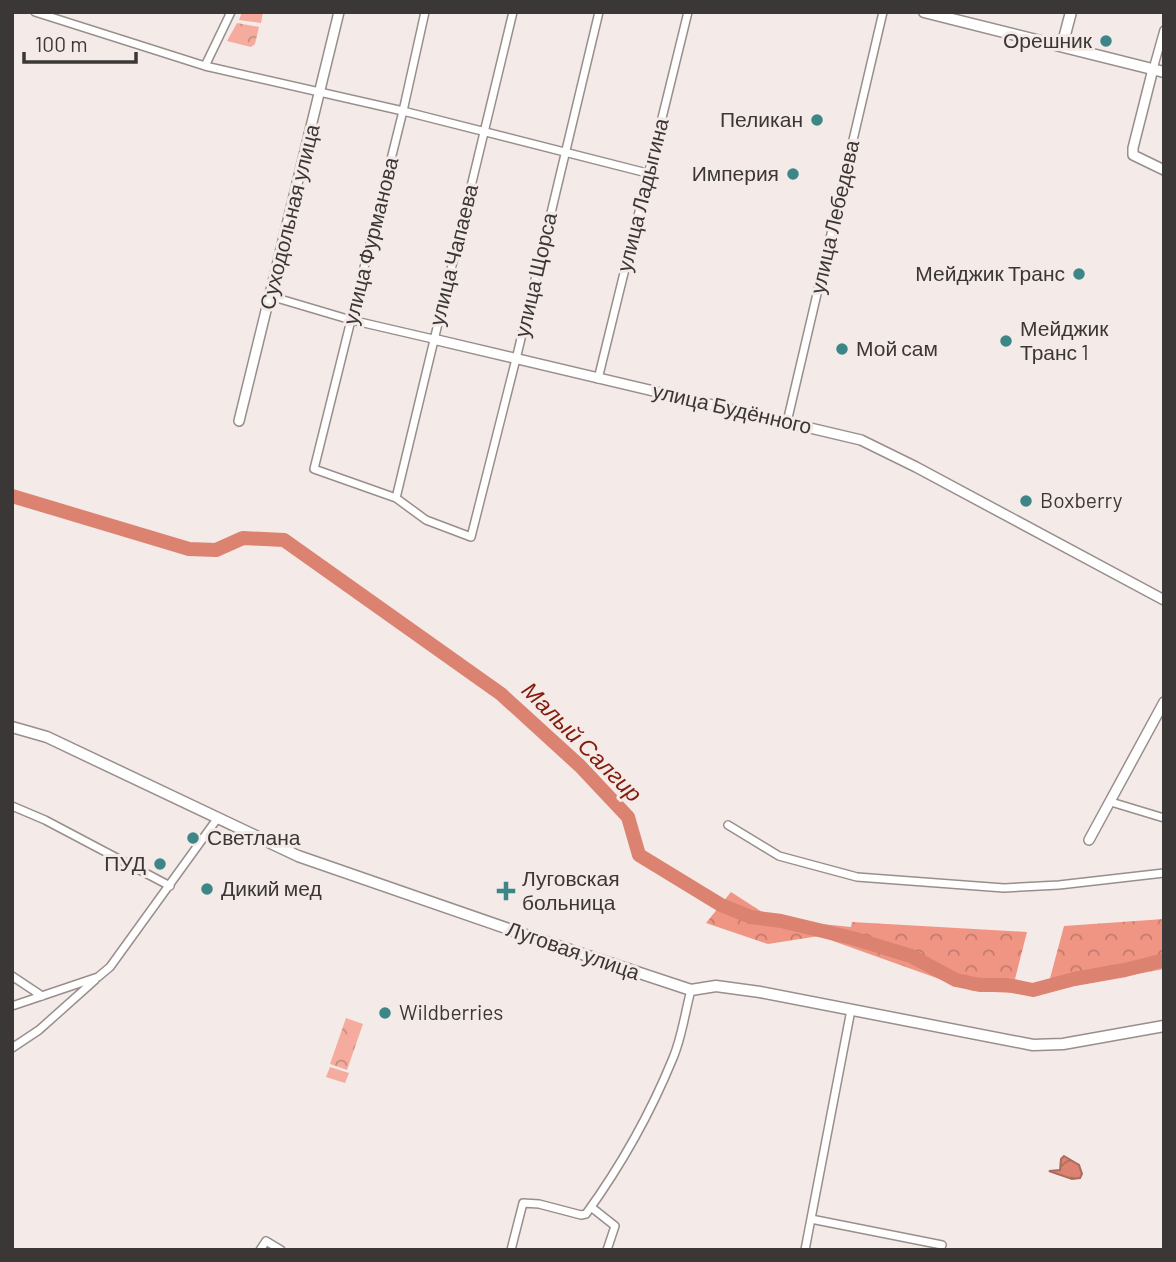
<svg xmlns="http://www.w3.org/2000/svg" width="1176" height="1262" font-family="Barlow,sans-serif">
<defs>
<pattern id="forest-crowns" width="20" height="18" patternUnits="userSpaceOnUse" patternTransform="scale(1.75)"><rect width="20" height="18" fill="#f09584"/><path d="M2 6a3 3 0 1 1 6 0M12 15a3 3 0 1 1 6 0" fill="none" stroke="#c47a6d"/></pattern>
<pattern id="park-crowns" width="20" height="18" patternUnits="userSpaceOnUse" patternTransform="scale(1.75)"><rect width="20" height="18" fill="#f5ab9d"/><path d="M2 6a3 3 0 1 1 6 0M12 15a3 3 0 1 1 6 0" fill="none" stroke="#c88c81"/></pattern>
<pattern id="water-waves" width="16" height="10" patternUnits="userSpaceOnUse" patternTransform="scale(1.75)"><rect width="16" height="10" fill="#db8271"/><path d="M0 5q4-4 8 0t8 0" fill="none" stroke="#b36b5e"/></pattern>
</defs>
<rect width="100%" height="100%" fill="#f4eae7"/>
<path fill="url(#forest-crowns)" d="M 731,892 L 773,919 L 851,927 L 852,922 L 1027,932 L 1015,979 L 1033,985 L 1049,982 L 1064,926 L 1164,919 L 1164,969 L 1031,994 L 973,991 L 819,936 L 768,944 L 706,923 Z"/>
<path fill="url(#park-crowns)" d="M 237,23 L 259,27 L 255,44 L 251,47 L 227,41 Z
M 346,1018 L 363,1024 L 347,1070 L 330,1064 Z"/>
<path fill="#f5ab9d" d="M 242,12 L 263,12 L 261,23 L 239,20 Z
M 330,1067 L 349,1073 L 345,1083 L 326,1077 Z"/>
<path fill="url(#water-waves)" stroke="#ab6c5f" stroke-width="2" d="M 1064,1156 L 1079,1165 L 1082,1174 L 1080,1178 L 1072,1179 L 1049,1171 L 1060,1170 L 1061,1159 Z"/>
<g fill="none" stroke-linecap="round" stroke-linejoin="round">
<path stroke="#db8271" stroke-width="14" d="M 12,496 L 189,549 L 216,550 L 243,538 L 284,540 L 501,694 L 580,766 L 628,817 L 639,855 L 721,905 L 751,917 L 781,921 L 852,938 L 911,956 L 956,980 L 980,985 L 1007,985 L 1033,990 L 1074,979 L 1125,970 L 1164,960"/>
<g stroke="#988f8d" stroke-width="10">
<path id="minor" d="M 35,12 L 205,66 L 403,111 L 647,173
M 425,12 L 403,111 L 314,469 L 396,498 L 426,520 L 471,537 L 518,351 L 599,12
M 205,66 L 231,12
M 1153,69 L 1164,30
M 270,296 L 351,320 L 433,339
M 598,379 L 688,12
M 787,422 L 883,12
M 396,498 L 513,12
M 1111,802 L 1164,818
M 12,806 L 45,820 L 170,886
M 728,825 L 779,856 L 857,877 L 1004,888 L 1059,885 L 1164,873
M 12,976 L 42,996
M 12,1006 L 98,977 L 110,967 L 217,819
M 12,1048 L 39,1030 L 95,980
M 591,1207 L 615,1226 L 607,1250
M 811,1219 L 942,1245
M 260,1250 L 266,1241 L 281,1250
M 511,1250 L 523,1203 L 539,1204 L 581,1215 L 586,1214 C 620,1167 651,1112 673,1058 C 682,1037 685,1012 691,990
M 805,1250 L 851,1010"/>
</g>
<g stroke="#988f8d" stroke-width="12">
<path id="tertiary" d="M 1153,69 L 1133,148 L 1133,155 L 1164,170
M 433,339 L 861,440 L 916,467 L 1164,600
M 239,421 L 339,12
M 1089,840 L 1164,702"/>
</g>
<g stroke="#988f8d" stroke-width="13">
<path id="secondary" d="M 924,12 L 1164,72
M 1062,46 L 1071,12
M 12,727 L 47,737 L 298,856 L 549,943 L 691,990 L 716,986 L 760,992 L 1033,1045 L 1063,1044 L 1164,1026"/>
</g>
<use href="#minor" stroke="#fff" stroke-width="7"/>
<use href="#tertiary" stroke="#fff" stroke-width="9"/>
<use href="#secondary" stroke="#fff" stroke-width="10"/>
</g>
<g fill="#3d8687" stroke="#f4eae7" stroke-width="2.5">
<circle cx="1106" cy="41" r="7"/>
<circle cx="817" cy="120" r="7"/>
<circle cx="793" cy="174" r="7"/>
<circle cx="1079" cy="274" r="7"/>
<circle cx="1006" cy="341" r="7"/>
<circle cx="842" cy="349" r="7"/>
<circle cx="1026" cy="501" r="7"/>
<circle cx="193" cy="838" r="7"/>
<circle cx="160" cy="864" r="7"/>
<circle cx="207" cy="889" r="7"/>
<path d="M502.5 880.5h7v7h7v7h-7v7h-7v-7h-7v-7h7z"/>
<circle cx="385" cy="1013" r="7"/>
</g>
<g text-anchor="middle" stroke-width="6" stroke-linejoin="round" paint-order="stroke">
<g font-size="21" fill="#3b3736" stroke="#f4eae7" text-anchor="start">
<text x="1092" y="48" text-anchor="end">Орешник</text>
<text x="803" y="127" text-anchor="end">Пеликан</text>
<text x="779" y="181" text-anchor="end">Империя</text>
<text x="1065" y="281" text-anchor="end">Мейджик Транс</text>
<text x="1020" y="336">Мейджик<tspan x="1020" dy="24">Транс 1</tspan></text>
<text x="856" y="356">Мой сам</text>
<text x="1040" y="508">Boxberry</text>
<text x="207" y="845">Светлана</text>
<text x="146" y="871" text-anchor="end">ПУД</text>
<text x="522" y="886">Луговская<tspan x="522" dy="24">больница</tspan></text>
<text x="221" y="896">Дикий мед</text>
<text x="399" y="1020">Wildberries</text>
</g>
<g font-size="21" fill="#3b3736" stroke="#f4eae7">
<text transform="translate(643 195) rotate(-76)" y="7">улица Ладыгина</text>
<text transform="translate(290 217) rotate(-76)" y="7">Суходольная улица</text>
<text transform="translate(835 217) rotate(-77)" y="7">улица Лебедева</text>
<text transform="translate(371 241) rotate(-76)" y="7">улица Фурманова</text>
<text transform="translate(454 255) rotate(-76)" y="7">улица Чапаева</text>
<text transform="translate(536 275) rotate(-77)" y="7">улица Щорса</text>
<text transform="translate(732 409) rotate(13)" y="7">улица Будённого</text>
<text transform="translate(573 951) rotate(19)" y="7">Луговая улица</text>
</g>
<g font-size="23" font-style="italic" fill="#851b0b" stroke="#f4eae7">
<text transform="translate(582 742) rotate(45)" y="8">Малый Салгир</text>
</g>
</g>
<rect width="1176" height="1262" fill="none" stroke="#3b3736" stroke-width="28"/>
<path d="M24 52v10h112v-10" fill="none" stroke="#3b3736" stroke-width="3.5"/>
<text x="35" y="52" font-size="21" fill="#3b3736" stroke="#f4eae7" stroke-width="5" paint-order="stroke">100 m</text>
</svg>
